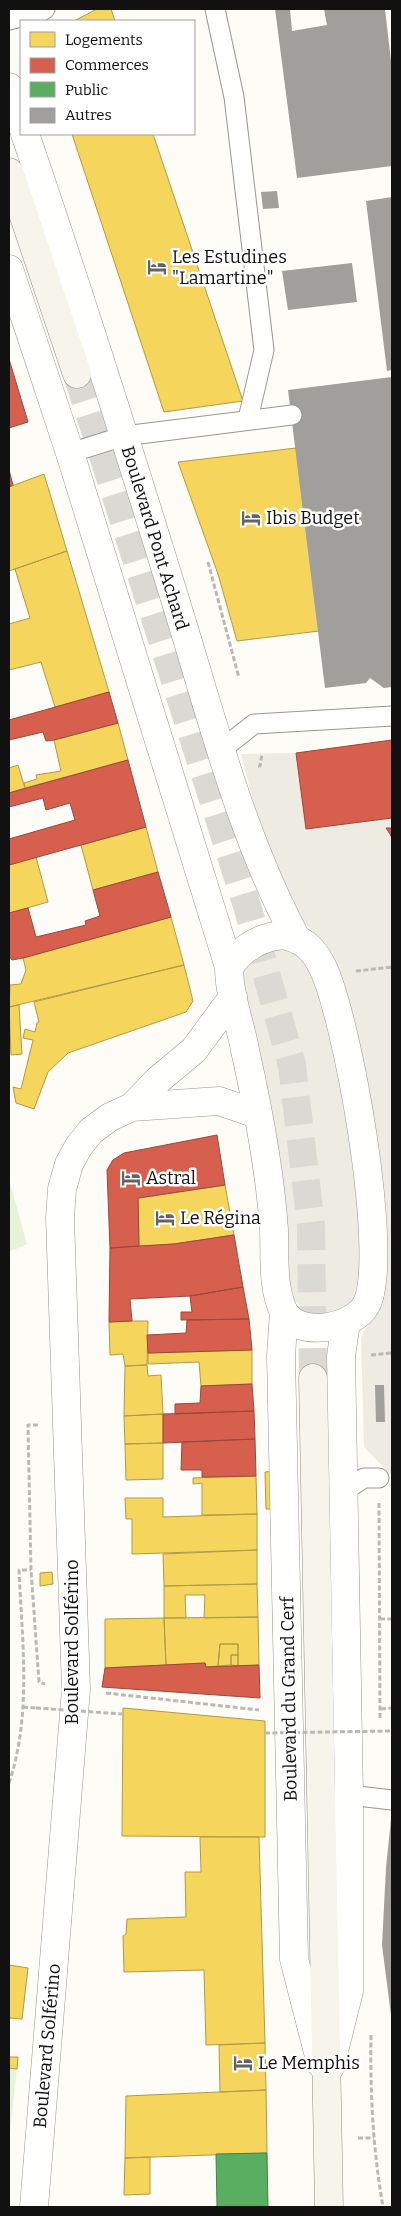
<svg xmlns="http://www.w3.org/2000/svg" width="401" height="2216" font-family="Bitter,serif">
<rect width="100%" height="100%" fill="#fdfcf7"/>
<path fill="#e7f3d7" d="M 9,1179 L 27,1244 L 9,1252 Z
M 9,2057 L 18,2057 L 9,2143 Z"/>
<path fill="#edebe2" d="M 296,753 L 306,829 L 392,817 L 392,828 L 387,829 L 392,838 L 392,1476 L 364,1447 L 361,1338 L 364,1331 L 384,1299 L 386,1273 L 342,983 L 337,967 L 327,948 L 301,919 L 273,877 L 241,754 Z
M 289,948 L 309,966 L 349,1100 L 363,1240 L 359,1278 L 353,1299 L 345,1308 L 324,1315 L 308,1311 L 297,1303 L 289,1292 L 241,976 L 244,964 L 261,949 Z"/>
<path fill="#f6d55c" stroke="#b19a46" d="M 97,9 L 111,9 L 115,21 L 74,21 Z
M 72,134 L 153,134 L 243,401 L 164,412 Z
M 296,448 L 319,631 L 237,641 L 218,574 L 178,462 Z
M 44,474 L 67,551 L 9,571 L 9,487 Z
M 67,551 L 109,692 L 55,707 L 41,662 L 9,670 L 9,624 L 30,618 L 15,569 Z
M 118,723 L 128,760 L 25,788 L 24,783 L 37,779 L 36,775 L 61,771 L 54,740 Z
M 18,765 L 25,788 L 9,793 L 9,768 Z
M 146,827 L 158,872 L 93,890 L 81,845 Z
M 36,857 L 48,902 L 9,913 L 9,865 Z
M 171,917 L 184,965 L 9,1007 L 10,985 L 21,984 L 26,970 L 23,958 Z
M 184,965 L 193,1001 L 186,1012 L 68,1053 L 48,1072 L 34,1109 L 16,1103 L 13,1087 L 21,1089 L 33,1040 L 23,1038 L 25,1029 L 35,1032 L 37,1023 L 39,1022 L 34,1002 Z
M 19,1005 L 22,1054 L 11,1055 L 9,1007 Z
M 225,1185 L 234,1235 L 174,1244 L 139,1246 L 138,1198 Z
M 132,1321 L 148,1321 L 147,1365 L 125,1366 L 123,1354 L 110,1355 L 109,1322 Z
M 252,1350 L 252,1384 L 201,1386 L 199,1362 L 148,1364 L 148,1353 Z
M 147,1365 L 148,1376 L 161,1375 L 163,1414 L 124,1416 L 125,1366 Z
M 163,1414 L 163,1443 L 125,1444 L 124,1416 Z
M 163,1443 L 163,1479 L 126,1480 L 125,1444 Z
M 274,1471 L 275,1509 L 266,1509 L 265,1472 Z
M 256,1476 L 257,1514 L 202,1515 L 202,1483 L 193,1484 L 193,1478 Z
M 125,1498 L 163,1498 L 163,1517 L 257,1514 L 257,1550 L 132,1554 L 132,1519 L 126,1519 Z
M 257,1550 L 257,1584 L 164,1586 L 163,1554 Z
M 52,1572 L 53,1584 L 40,1586 L 40,1573 Z
M 257,1584 L 258,1617 L 204,1618 L 205,1595 L 185,1595 L 186,1618 L 164,1618 L 164,1586 Z
M 258,1617 L 259,1665 L 238,1666 L 238,1644 L 220,1644 L 218,1666 L 206,1667 L 205,1663 L 166,1665 L 164,1618 Z
M 164,1618 L 166,1665 L 105,1668 L 105,1619 Z
M 220,1644 L 238,1644 L 238,1655 L 231,1655 L 231,1665 L 218,1666 Z
M 231,1655 L 238,1655 L 238,1666 L 231,1665 Z
M 123,1708 L 265,1721 L 265,1837 L 122,1836 Z
M 200,1837 L 259,1837 L 265,2043 L 206,2045 L 204,1970 L 124,1972 L 123,1936 L 126,1934 L 127,1919 L 186,1917 L 185,1872 L 201,1872 Z
M 9,1965 L 28,1968 L 22,2019 L 9,2018 Z
M 265,2043 L 266,2090 L 220,2092 L 219,2045 Z
M 9,2057 L 18,2057 L 17,2069 L 9,2068 Z
M 266,2090 L 267,2153 L 125,2158 L 126,2096 Z
M 150,2157 L 150,2194 L 124,2195 L 125,2158 Z"/>
<path fill="#d6604d" stroke="#9b483b" d="M 9,359 L 28,422 L 9,428 Z
M 9,470 L 13,485 L 9,487 Z
M 109,692 L 118,723 L 54,740 L 46,741 L 43,732 L 9,740 L 9,720 Z
M 392,740 L 392,818 L 306,829 L 296,753 Z
M 128,760 L 146,827 L 9,865 L 9,839 L 75,820 L 70,803 L 46,810 L 43,798 L 9,807 L 9,793 Z
M 386,828 L 392,828 L 392,838 L 390,834 Z
M 158,872 L 171,917 L 23,958 L 12,960 L 9,956 L 9,913 L 28,908 L 36,937 L 86,925 L 85,921 L 100,916 L 93,890 Z
M 217,1135 L 225,1185 L 138,1198 L 139,1246 L 110,1248 L 107,1170 L 113,1160 L 124,1153 Z
M 234,1235 L 243,1287 L 190,1296 L 130,1299 L 132,1321 L 109,1322 L 110,1248 L 174,1244 Z
M 243,1287 L 249,1319 L 181,1320 L 181,1312 L 192,1312 L 190,1296 Z
M 249,1319 L 252,1350 L 148,1353 L 147,1335 L 186,1333 L 187,1320 Z
M 252,1384 L 254,1411 L 175,1414 L 175,1404 L 200,1403 L 201,1386 Z
M 254,1411 L 255,1439 L 163,1443 L 163,1414 Z
M 255,1439 L 256,1476 L 202,1477 L 202,1470 L 181,1470 L 182,1442 Z
M 205,1663 L 206,1667 L 259,1665 L 260,1698 L 102,1687 L 105,1668 Z"/>
<path fill="#5aae61" stroke="#447f49" d="M 267,2153 L 268,2207 L 217,2207 L 216,2154 Z"/>
<path fill="#a19f9c" d="M 275,9 L 290,9 L 292,31 L 327,25 L 324,9 L 385,9 L 392,70 L 392,166 L 297,178 Z
M 277,191 L 279,208 L 263,209 L 261,192 Z
M 392,197 L 392,370 L 387,371 L 366,201 Z
M 352,263 L 357,302 L 288,310 L 282,271 Z
M 392,377 L 392,687 L 384,688 L 370,678 L 366,683 L 325,688 L 288,390 Z
M 375,1385 L 384,1385 L 385,1422 L 376,1422 Z
M 391,1819 L 392,1819 L 391,2015 L 382,1945 L 386,1868 Z"/>
<g fill="none" stroke-linecap="round" stroke-linejoin="round">
<path stroke="#dad9d4" stroke-width="28" stroke-dasharray="28 14" stroke-linecap="butt" d="M 77,374 L 248,909 L 292,1065 L 311,1226 L 313,1378"/>
<g stroke="#979795" stroke-width="21">
<path id="service" d="M 215,9 L 234,97 L 264,350 L 248,419
M 9,20 L 40,12 L 45,9
M 70,453 L 124,436 L 292,415
M 221,750 L 254,724 L 392,716
M 344,1491 L 364,1478 L 379,1478
M 349,1795 L 392,1800"/>
</g>
<g stroke="#979795" stroke-width="29">
<path id="tertiary" d="M 9,87 L 21,124
M 25,134 C 79,291 129,450 178,609 C 212,719 241,835 296,938
M 9,269 L 70,453 L 229,967
M 283,935 C 302,939 312,947 321,964 C 347,1012 391,1260 366,1305 C 353,1329 296,1339 283,1310 C 272,1285 275,1256 274,1230 C 270,1171 258,1108 245,1050 C 240,1023 229,995 229,967 C 242,948 259,937 283,935 Z
M 132,1107 L 158,1080 L 194,1050 L 233,997
M 284,1312 L 281,1356 L 294,1959 L 321,2064
M 330,2067 L 349,1991 L 349,1795 L 341,1356 L 346,1323
M 34,2207 L 76,1689 L 60,1218 L 62,1189 L 69,1164 L 79,1146 L 91,1131 L 110,1117 L 132,1107 L 219,1101 L 257,1114"/>
</g>
<g stroke="#8e8d8b" stroke-width="29">
<path id="secondary" d="M 9,172 L 77,374
M 313,1378 L 329,2207"/>
</g>
<path stroke="#b9b9b8" stroke-width="3" stroke-dasharray="5 2.5" stroke-linecap="butt" d="M 208,562 L 239,678
M 258,766 L 260,766 L 262,754
M 356,971 L 392,967
M 371,1355 L 392,1353
M 38,1425 L 28,1425 L 31,1570 L 39,1682 L 45,1684
M 379,1503 L 380,1719
M 380,1619 L 392,1619
M 106,1693 L 259,1710
M 23,1707 L 36,1708
M 381,1709 L 392,1708
M 9,1783 C 32,1715 22,1641 19,1570 L 31,1570
M 371,2035 C 370,2093 373,2150 383,2207
M 358,2138 L 374,2138"/>
<use href="#service" stroke="#fffffe" stroke-width="19"/>
<use href="#tertiary" stroke="#fffffe" stroke-width="28"/>
<use href="#secondary" stroke="#f6f4eb" stroke-width="28"/>
<path stroke="#b9b9b8" stroke-width="3" stroke-dasharray="5 2.5" stroke-linecap="butt" d="M 36,1708 L 123,1714
M 265,1733 L 392,1731"/>
</g>
<defs>
<g id="hotel-bare" transform="scale(1.5)"><path d="M-6-4.5h1.5V1H6V5H4.5V3h-9V5H-6ZM-4 0a1.8 1.8 0 1 1 3.6 0ZM.5 0V-2.5h3Q6-2.5 6 0Z" fill="#646362" stroke="#fff" stroke-width="2.5" paint-order="stroke"/></g>
</defs>
<g fill-rule="evenodd">
<use href="#hotel-bare" x="157" y="267"/>
<use href="#hotel-bare" x="251" y="518"/>
<use href="#hotel-bare" x="131" y="1178"/>
<use href="#hotel-bare" x="165" y="1218"/>
<use href="#hotel-bare" x="243" y="2063"/>
</g>
<g text-anchor="middle" stroke-width="5" stroke-linejoin="round" paint-order="stroke">
<g font-size="18" fill="#111" stroke="#fff" text-anchor="start">
<text x="172" y="263">Les Estudines<tspan x="172" dy="21">"Lamartine"</tspan></text>
<text x="266" y="524">Ibis Budget</text>
<text x="146" y="1184">Astral</text>
<text x="180" y="1224">Le Régina</text>
<text x="258" y="2069">Le Memphis</text>
</g>
<g font-size="18" fill="#111" stroke="#fff">
<text transform="translate(155 538) rotate(73)" y="6">Boulevard Pont Achard</text>
<text transform="translate(72 1642) rotate(-90)" y="6">Boulevard Solférino</text>
<text transform="translate(289 1699) rotate(-91)" y="6">Boulevard du Grand Cerf</text>
<text transform="translate(47 2046) rotate(-85)" y="6">Boulevard Solférino</text>
</g>
</g>
<rect width="401" height="2216" fill="none" stroke="#111111" stroke-width="20"/>
<rect x="20" y="20" width="175" height="115" fill="#ffffff" stroke="#a0a0a0"/>
<rect x="30" y="32" width="25" height="15" fill="#f6d55c" stroke="#a0a0a0"/>
<text x="65" y="45" font-size="15" fill="#111111">Logements</text>
<rect x="30" y="58" width="25" height="15" fill="#d6604d" stroke="#a0a0a0"/>
<text x="65" y="70" font-size="15" fill="#111111">Commerces</text>
<rect x="30" y="82" width="25" height="15" fill="#5aae61" stroke="#a0a0a0"/>
<text x="65" y="95" font-size="15" fill="#111111">Public</text>
<rect x="30" y="108" width="25" height="15" fill="#a19f9c" stroke="#a0a0a0"/>
<text x="65" y="120" font-size="15" fill="#111111">Autres</text>
</svg>
